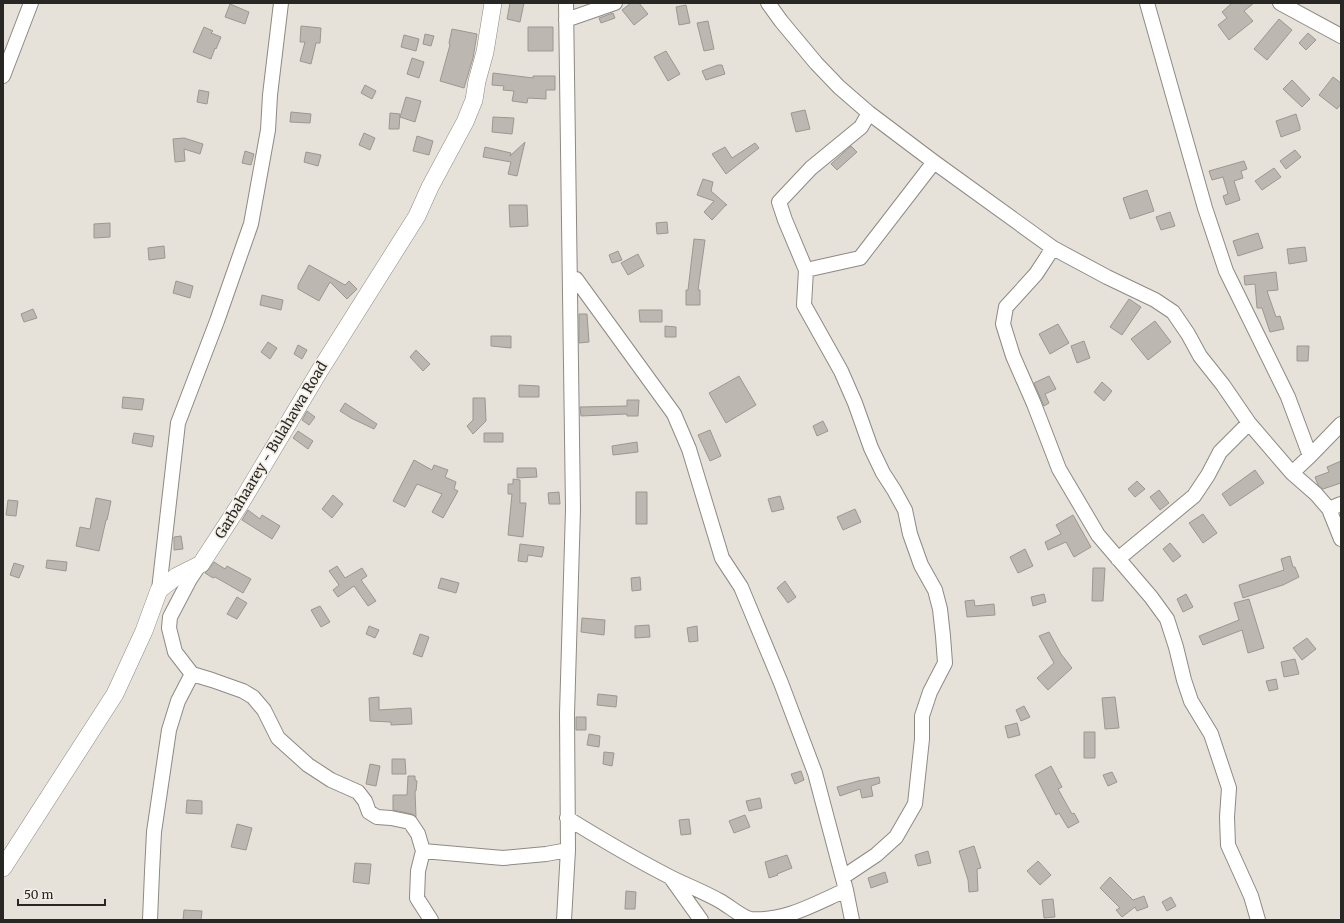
<svg xmlns="http://www.w3.org/2000/svg" width="1344" height="923" font-family="Merriweather,serif">
<rect width="100%" height="100%" fill="#e6e1d9"/>
<path fill="#bcb7b0" stroke="#9c9790" d="M 510,3 L 524,3 L 520,22 L 507,19 Z
M 631,3 L 639,3 L 648,14 L 634,25 L 622,10 Z
M 1232,3 L 1254,3 L 1244,11 L 1253,21 L 1229,40 L 1218,25 L 1227,18 L 1222,12 Z
M 230,4 L 249,12 L 245,24 L 225,17 Z
M 686,5 L 690,23 L 679,25 L 676,7 Z
M 613,13 L 615,18 L 601,23 L 599,18 Z
M 1279,19 L 1292,30 L 1267,60 L 1254,49 Z
M 708,21 L 714,49 L 704,51 L 697,23 Z
M 301,26 L 321,28 L 320,43 L 316,43 L 311,64 L 300,61 L 305,42 L 300,42 Z
M 204,27 L 213,31 L 211,33 L 221,37 L 216,49 L 215,48 L 211,59 L 193,52 Z
M 528,27 L 553,27 L 553,51 L 528,51 Z
M 452,29 L 477,34 L 473,58 L 464,88 L 440,81 L 450,45 L 449,43 Z
M 1308,33 L 1316,40 L 1306,50 L 1299,43 Z
M 425,34 L 434,36 L 431,46 L 423,44 Z
M 404,35 L 419,39 L 416,51 L 401,47 Z
M 666,51 L 680,74 L 668,81 L 654,57 Z
M 412,58 L 424,62 L 419,78 L 407,74 Z
M 718,65 L 722,65 L 725,74 L 706,80 L 702,71 Z
M 493,73 L 533,78 L 533,76 L 555,76 L 555,90 L 546,90 L 546,99 L 528,98 L 527,103 L 512,101 L 514,91 L 503,90 L 504,86 L 492,85 Z
M 1333,77 L 1341,83 L 1341,104 L 1337,109 L 1319,95 Z
M 1292,80 L 1310,99 L 1302,107 L 1283,89 Z
M 365,85 L 376,91 L 372,99 L 361,93 Z
M 199,90 L 209,92 L 207,104 L 197,102 Z
M 406,97 L 421,101 L 415,122 L 400,117 Z
M 805,110 L 810,129 L 796,132 L 791,113 Z
M 291,112 L 311,114 L 310,123 L 290,122 Z
M 390,113 L 400,114 L 399,129 L 389,129 Z
M 1296,114 L 1300,127 L 1300,130 L 1281,137 L 1276,121 Z
M 493,117 L 514,118 L 512,134 L 492,132 Z
M 364,133 L 375,138 L 370,150 L 359,145 Z
M 417,136 L 433,141 L 429,155 L 413,151 Z
M 184,138 L 203,144 L 200,154 L 184,149 L 185,161 L 175,162 L 173,139 Z
M 525,142 L 517,176 L 508,174 L 511,162 L 483,157 L 485,147 L 511,153 L 510,156 Z
M 755,143 L 759,148 L 726,174 L 712,154 L 725,147 L 732,158 Z
M 851,146 L 857,152 L 837,170 L 831,164 Z
M 1295,150 L 1301,157 L 1286,169 L 1280,161 Z
M 245,151 L 254,154 L 251,165 L 242,163 Z
M 306,152 L 321,155 L 318,166 L 304,162 Z
M 1244,161 L 1247,169 L 1241,171 L 1243,178 L 1234,181 L 1240,200 L 1226,205 L 1223,196 L 1228,194 L 1223,177 L 1212,180 L 1209,171 Z
M 1274,168 L 1281,177 L 1262,190 L 1255,181 Z
M 703,179 L 713,182 L 711,191 L 727,205 L 726,205 L 712,220 L 704,212 L 714,201 L 697,195 Z
M 1147,190 L 1154,211 L 1130,219 L 1123,198 Z
M 509,205 L 527,205 L 528,226 L 510,227 Z
M 1170,212 L 1175,226 L 1161,230 L 1156,217 Z
M 667,222 L 668,233 L 657,234 L 656,223 Z
M 110,223 L 110,237 L 94,238 L 94,224 Z
M 1258,233 L 1263,248 L 1238,256 L 1233,241 Z
M 694,239 L 705,240 L 698,290 L 700,290 L 700,305 L 686,305 L 686,290 L 688,290 Z
M 164,246 L 165,258 L 149,260 L 148,248 Z
M 1305,247 L 1307,261 L 1289,264 L 1287,249 Z
M 618,251 L 622,260 L 612,263 L 609,255 Z
M 638,254 L 644,266 L 628,275 L 621,263 Z
M 309,265 L 345,285 L 349,281 L 357,289 L 347,299 L 330,282 L 319,301 L 298,289 L 298,285 Z
M 1276,272 L 1278,290 L 1267,291 L 1276,317 L 1280,316 L 1284,329 L 1270,332 L 1262,308 L 1257,308 L 1255,284 L 1245,285 L 1244,276 Z
M 176,281 L 193,286 L 190,298 L 173,293 Z
M 262,295 L 283,300 L 281,310 L 260,305 Z
M 1129,299 L 1141,307 L 1122,335 L 1110,327 Z
M 33,309 L 37,318 L 24,322 L 21,314 Z
M 639,310 L 662,310 L 662,322 L 640,322 Z
M 579,314 L 587,314 L 589,342 L 579,343 Z
M 1155,321 L 1171,342 L 1148,360 L 1131,339 Z
M 1058,324 L 1069,343 L 1050,354 L 1039,334 Z
M 665,326 L 676,327 L 676,337 L 665,337 Z
M 491,336 L 511,336 L 511,348 L 491,346 Z
M 1084,341 L 1090,358 L 1077,363 L 1071,346 Z
M 268,342 L 277,348 L 270,359 L 261,352 Z
M 298,345 L 307,350 L 302,359 L 294,354 Z
M 1297,346 L 1309,346 L 1308,361 L 1297,361 Z
M 416,350 L 430,364 L 423,371 L 410,357 Z
M 739,376 L 756,405 L 726,423 L 709,393 Z
M 1049,376 L 1056,389 L 1045,394 L 1049,403 L 1044,406 L 1034,383 Z
M 1102,382 L 1112,391 L 1104,401 L 1094,392 Z
M 519,385 L 539,386 L 539,397 L 519,397 Z
M 123,397 L 144,399 L 142,410 L 122,408 Z
M 473,398 L 485,398 L 486,421 L 473,434 L 467,426 L 473,420 Z
M 627,400 L 639,400 L 638,416 L 627,416 L 627,414 L 581,416 L 580,407 L 627,406 Z
M 345,403 L 377,424 L 374,429 L 351,418 L 340,411 Z
M 307,411 L 315,417 L 309,425 L 302,420 Z
M 823,421 L 828,431 L 817,436 L 813,426 Z
M 710,430 L 721,456 L 710,461 L 698,435 Z
M 298,431 L 313,441 L 308,449 L 293,438 Z
M 134,433 L 154,436 L 152,447 L 132,443 Z
M 484,433 L 503,433 L 503,442 L 484,442 Z
M 637,442 L 638,452 L 613,455 L 612,446 Z
M 414,460 L 432,470 L 434,465 L 448,470 L 445,477 L 456,482 L 454,489 L 458,491 L 443,518 L 432,512 L 442,494 L 417,484 L 405,507 L 393,501 Z
M 1341,461 L 1341,483 L 1323,489 L 1318,485 L 1315,477 L 1329,472 L 1327,467 Z
M 517,468 L 536,468 L 537,477 L 517,478 Z
M 1255,470 L 1264,483 L 1230,506 L 1222,494 Z
M 513,479 L 520,480 L 520,503 L 526,503 L 523,537 L 508,535 L 512,494 L 508,494 L 508,484 L 513,484 Z
M 1137,481 L 1145,489 L 1135,497 L 1128,489 Z
M 1159,490 L 1169,503 L 1160,510 L 1150,497 Z
M 559,492 L 560,504 L 549,504 L 548,493 Z
M 636,492 L 647,492 L 647,524 L 636,524 Z
M 333,495 L 343,504 L 332,518 L 322,509 Z
M 780,496 L 784,509 L 772,512 L 768,499 Z
M 96,498 L 111,501 L 107,520 L 106,520 L 99,551 L 76,546 L 80,527 L 90,529 Z
M 8,500 L 18,501 L 16,516 L 6,515 Z
M 855,509 L 861,522 L 843,530 L 837,517 Z
M 248,510 L 260,519 L 262,515 L 280,526 L 272,539 L 242,520 Z
M 1203,514 L 1217,533 L 1203,543 L 1189,523 Z
M 1073,515 L 1091,547 L 1074,557 L 1066,542 L 1048,550 L 1045,542 L 1061,534 L 1056,525 Z
M 181,536 L 183,549 L 174,550 L 174,537 Z
M 1170,543 L 1181,556 L 1173,562 L 1163,549 Z
M 520,544 L 544,547 L 542,557 L 528,555 L 527,562 L 518,561 Z
M 1025,549 L 1033,566 L 1018,573 L 1010,557 Z
M 1290,556 L 1293,567 L 1295,567 L 1299,577 L 1283,585 L 1243,598 L 1239,585 L 1284,570 L 1281,559 Z
M 47,560 L 67,562 L 66,571 L 46,568 Z
M 214,562 L 225,569 L 227,566 L 251,579 L 243,593 L 215,577 L 213,578 L 205,573 L 209,569 Z
M 14,563 L 24,566 L 19,578 L 10,575 Z
M 337,566 L 345,578 L 362,568 L 367,576 L 361,580 L 376,601 L 368,606 L 354,586 L 338,597 L 333,590 L 339,585 L 329,571 Z
M 1093,568 L 1105,568 L 1103,601 L 1092,601 Z
M 640,577 L 641,590 L 632,591 L 631,578 Z
M 441,578 L 459,583 L 456,593 L 438,588 Z
M 785,581 L 796,597 L 788,603 L 777,588 Z
M 1044,594 L 1046,602 L 1033,606 L 1031,597 Z
M 1186,594 L 1193,607 L 1183,612 L 1177,599 Z
M 237,597 L 247,603 L 237,619 L 227,614 Z
M 1249,599 L 1264,648 L 1248,653 L 1242,630 L 1203,645 L 1199,636 L 1239,620 L 1234,603 Z
M 974,600 L 975,606 L 994,604 L 995,615 L 967,617 L 965,601 Z
M 320,606 L 330,622 L 321,627 L 311,610 Z
M 582,618 L 605,620 L 604,635 L 581,632 Z
M 649,625 L 650,637 L 635,638 L 635,626 Z
M 369,626 L 379,630 L 375,638 L 366,634 Z
M 697,626 L 698,641 L 689,642 L 687,628 Z
M 1049,632 L 1061,654 L 1072,668 L 1048,690 L 1037,678 L 1054,663 L 1039,636 Z
M 420,634 L 429,637 L 422,657 L 413,654 Z
M 1307,638 L 1316,649 L 1302,660 L 1293,648 Z
M 1295,659 L 1299,674 L 1284,677 L 1281,662 Z
M 1276,679 L 1278,689 L 1269,691 L 1266,681 Z
M 598,694 L 617,696 L 616,707 L 597,705 Z
M 379,697 L 379,710 L 411,708 L 412,724 L 391,725 L 391,722 L 370,721 L 369,698 Z
M 1115,697 L 1119,728 L 1105,729 L 1102,698 Z
M 1024,706 L 1030,717 L 1021,721 L 1016,710 Z
M 576,717 L 586,717 L 586,730 L 576,730 Z
M 1017,723 L 1020,735 L 1008,738 L 1005,726 Z
M 1084,732 L 1095,732 L 1095,758 L 1084,758 Z
M 589,734 L 600,736 L 599,747 L 587,745 Z
M 604,752 L 614,753 L 612,766 L 603,764 Z
M 392,759 L 405,759 L 406,774 L 392,774 Z
M 370,764 L 380,766 L 376,786 L 366,784 Z
M 1051,766 L 1062,787 L 1058,789 L 1072,814 L 1074,813 L 1079,822 L 1068,828 L 1059,813 L 1056,815 L 1035,775 Z
M 801,771 L 804,780 L 795,784 L 791,774 Z
M 1112,772 L 1117,782 L 1108,786 L 1103,775 Z
M 408,776 L 415,776 L 415,780 L 417,781 L 416,791 L 415,791 L 416,817 L 412,814 L 393,810 L 393,795 L 407,795 Z
M 879,777 L 880,783 L 871,786 L 873,796 L 862,798 L 860,789 L 840,796 L 837,787 L 858,781 Z
M 760,798 L 762,808 L 749,811 L 746,801 Z
M 187,800 L 202,801 L 202,814 L 186,813 Z
M 745,815 L 750,827 L 734,833 L 729,821 Z
M 689,819 L 691,834 L 681,835 L 679,820 Z
M 237,824 L 252,828 L 246,850 L 231,847 Z
M 974,846 L 981,868 L 977,869 L 978,891 L 969,892 L 968,880 L 959,851 Z
M 928,851 L 931,863 L 918,866 L 915,855 Z
M 787,855 L 792,868 L 777,874 L 778,875 L 769,878 L 765,862 Z
M 1038,861 L 1051,875 L 1040,885 L 1027,871 Z
M 355,863 L 371,864 L 369,884 L 353,882 Z
M 885,872 L 888,882 L 871,888 L 868,878 Z
M 1110,877 L 1133,900 L 1144,896 L 1148,907 L 1137,911 L 1135,907 L 1122,917 L 1116,910 L 1120,908 L 1100,888 Z
M 626,891 L 636,892 L 635,909 L 625,909 Z
M 1171,897 L 1176,906 L 1167,911 L 1162,902 Z
M 1053,899 L 1055,917 L 1044,918 L 1042,900 Z
M 184,910 L 202,911 L 201,920 L 183,920 Z"/>
<g fill="none" stroke-linecap="round" stroke-linejoin="round">
<g stroke="#8e8a83" stroke-width="16">
<path id="minor" d="M 768,3 L 781,21 L 816,63 L 839,87 L 869,113 L 934,162 L 1053,248 L 1107,277 L 1155,300 L 1173,312 L 1188,334 L 1200,356 L 1223,385 L 1249,423 L 1292,473 L 1316,494 L 1329,509 L 1341,539
M 1147,3 L 1205,208 L 1226,271 L 1288,397 L 1310,456 L 1292,473
M 1280,3 L 1341,36
M 566,20 L 615,3
M 3,76 L 31,3
M 1053,248 L 1036,274 L 1006,307 L 1003,324 L 1013,356 L 1034,404 L 1059,469 L 1098,535 L 1151,597 L 1167,619 L 1176,647 L 1184,680 L 1191,701 L 1211,734 L 1229,788 L 1227,817 L 1228,845 L 1251,896 L 1258,920
M 806,270 L 860,258 L 934,162
M 571,279 L 576,279 L 674,414 L 689,449 L 722,558 L 741,587 L 781,683 L 815,773 L 846,890 L 852,920
M 1310,456 L 1341,424
M 1329,509 L 1341,504
M 1118,559 L 1194,496 L 1208,475 L 1220,452 L 1249,423
M 200,564 L 190,579 L 170,617 L 169,628 L 175,652 L 192,674 L 212,680 L 243,691 L 253,697 L 264,710 L 278,738 L 308,765 L 331,780 L 358,792 L 365,801 L 369,812 L 377,817 L 391,818 L 410,822 L 418,834 L 423,851 L 503,858 L 546,854 L 568,850
M 159,590 L 178,423 L 217,321 L 251,224 L 268,130 L 270,95 L 281,3
M 567,818 C 601,839 635,859 670,877 C 686,885 704,892 720,901 C 728,905 742,918 751,919 C 785,922 816,903 846,890
M 423,851 L 418,871 L 417,898 L 431,920
M 843,877 L 876,855 L 896,837 L 915,804 L 922,739 L 922,716 L 930,692 L 945,663 L 943,636 L 940,609 L 935,590 L 921,565 L 910,534 L 905,510 L 894,490 L 883,473 L 871,448 L 855,403 L 841,371 L 804,305 L 806,270 L 785,220 L 779,202 L 811,168 L 861,127 L 869,113
M 671,878 L 701,920
M 150,920 L 152,872 L 154,832 L 169,730 L 178,701 L 192,674
M 564,920 L 568,850 L 567,714 L 573,509 L 566,3"/>
</g>
<g stroke="#8e8a83" stroke-width="18">
<path id="major" d="M 3,868 L 115,694 L 144,631 L 159,590 L 177,576 L 201,564 L 242,501 L 320,370 L 417,216 L 430,187 L 465,122 L 474,100 L 477,81 L 485,52 L 493,3"/>
</g>
<use href="#minor" stroke="#fff" stroke-width="14"/>
<use href="#major" stroke="#fff" stroke-width="17"/>
</g>
<g text-anchor="middle" stroke-width="3.5" stroke-linejoin="round" paint-order="stroke">
<g font-size="14" fill="#292724" stroke="#f3eee6">
<text transform="translate(271 450) rotate(-59)" y="5">Garbahaarey - Bulahawa Road</text>
</g>
</g>
<rect width="1344" height="923" fill="none" stroke="#292724" stroke-width="8"/>
<path d="M18 899v6h87v-6" fill="none" stroke="#292724" stroke-width="2"/>
<text x="24" y="899" font-size="12" fill="#292724" stroke="#f3eee6" stroke-width="3" paint-order="stroke">50 m</text>
</svg>
